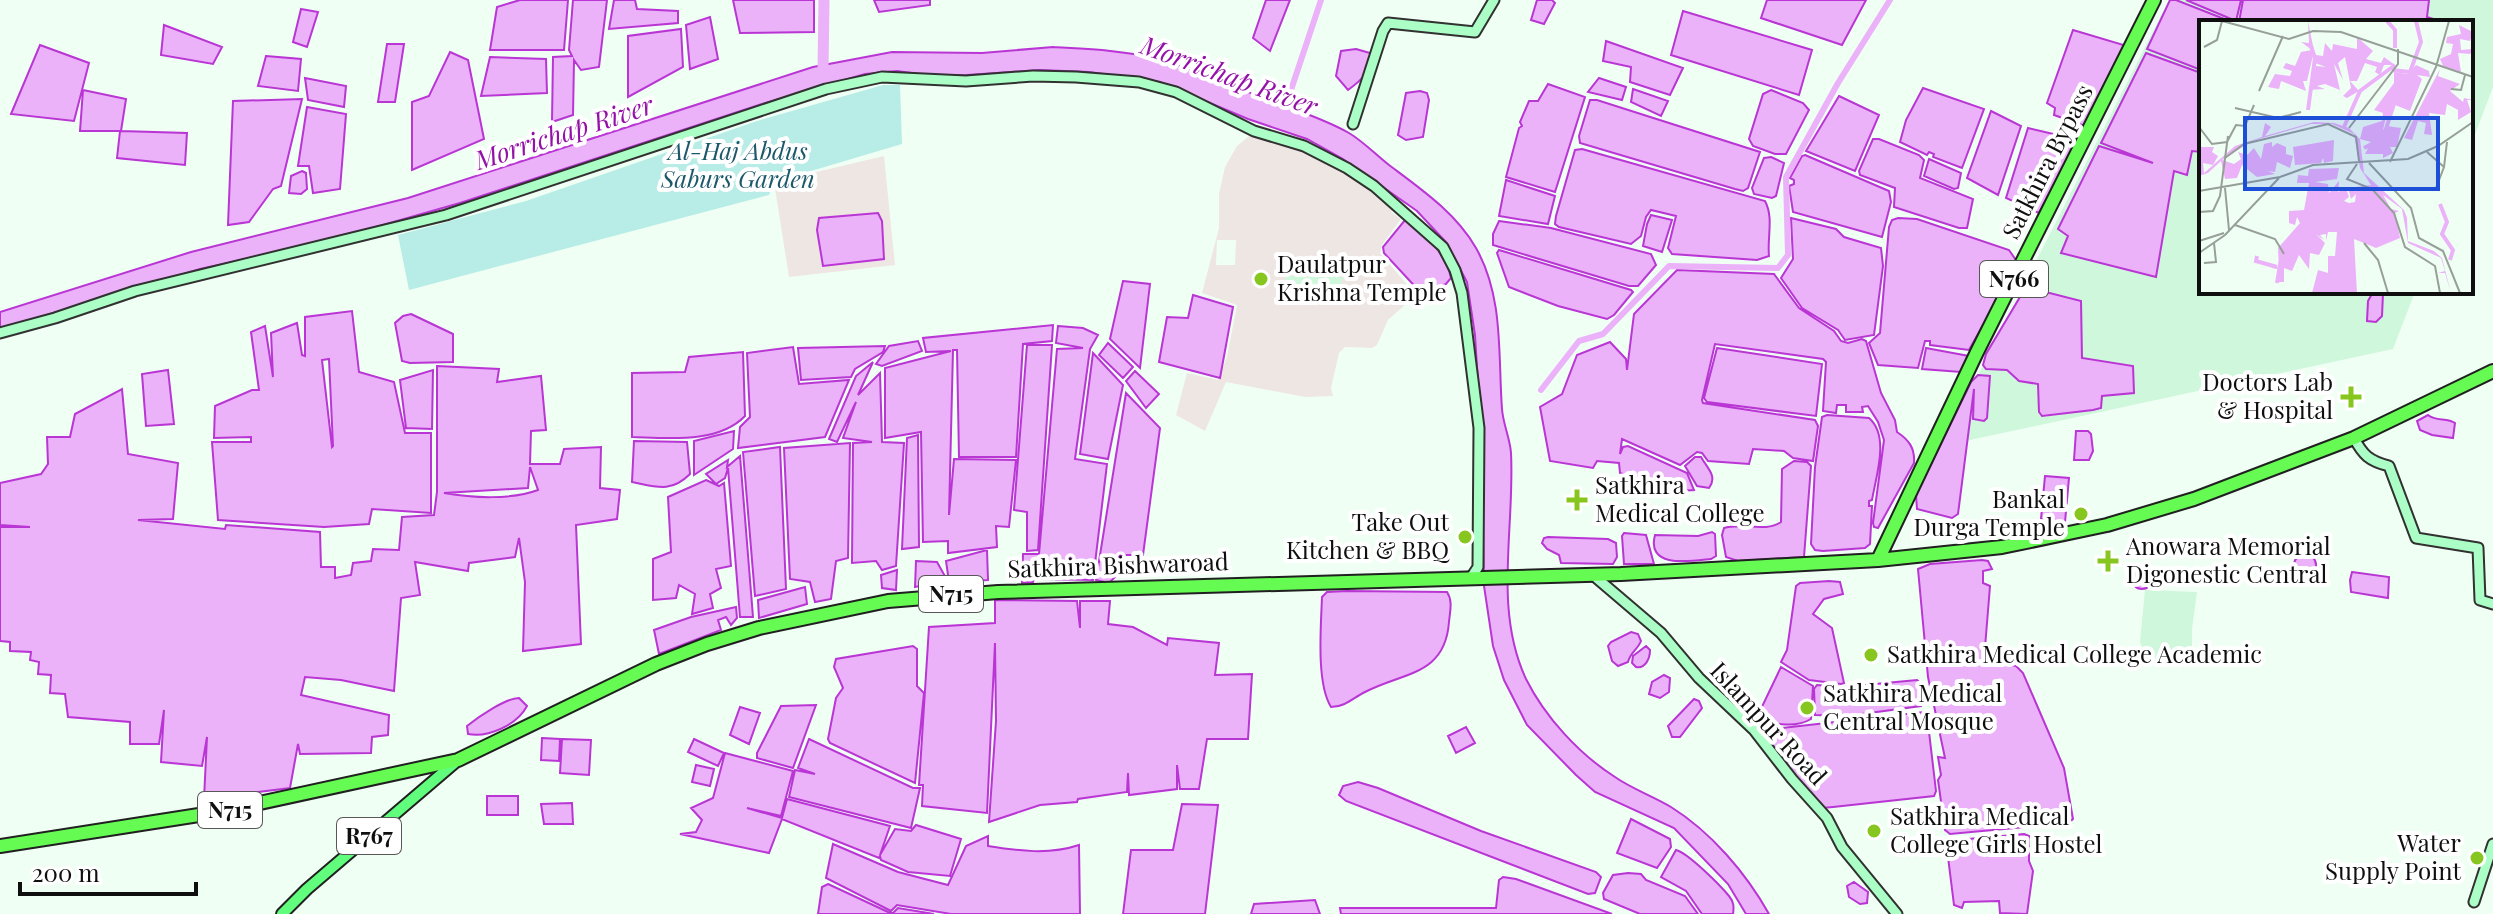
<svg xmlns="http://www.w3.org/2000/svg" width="2493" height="914" font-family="'Playfair Display',serif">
<rect width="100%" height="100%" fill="#f0fff4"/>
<path fill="#eee6e3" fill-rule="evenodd" d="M 1253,133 L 1317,156 L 1364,183 L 1395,208 L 1391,212 L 1401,219 L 1382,245 L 1380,253 L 1416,295 L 1388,320 L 1377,345 L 1372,348 L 1345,347 L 1339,353 L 1331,388 L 1333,396 L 1305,397 L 1226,382 L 1205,431 L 1176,415 L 1187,373 L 1218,380 L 1227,357 L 1237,305 L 1202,293 L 1219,228 L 1219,194 L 1225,167 L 1237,146 ZM 1217,240 L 1236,240 L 1235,265 L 1216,265 Z
M 884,156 L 895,265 L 789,277 L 774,182 Z"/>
<path fill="#cff7dc" d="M 2169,0 L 2493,0 L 2493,87 L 2471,145 L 2471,22 L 2201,22 L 2201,292 L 2415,292 L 2393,349 L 1942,446 Z
M 1286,276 L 1343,277 L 1337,300 L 1286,298 Z
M 2145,590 L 2197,592 L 2192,629 L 2192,658 L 2185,664 L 2171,666 L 2154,662 L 2145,654 L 2140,642 Z"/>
<path fill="#b7ece7" d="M 883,85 L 900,85 L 902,144 L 774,182 L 769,195 L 409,290 L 398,235 L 526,201 L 757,121 Z"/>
<path fill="#ebb2f9" stroke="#b936d4" stroke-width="2" fill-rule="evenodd" d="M 520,0 L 568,0 L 564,50 L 490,50 L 497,7 Z
M 573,0 L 607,0 L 599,67 L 581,70 L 574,60 L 573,115 L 552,122 L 553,57 L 572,56 L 569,50 Z
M 614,0 L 635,0 L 637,9 L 678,11 L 678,23 L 609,29 Z
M 733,0 L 814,0 L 814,32 L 740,33 Z
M 874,0 L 930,0 L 930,5 L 879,12 Z
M 1266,0 L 1290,0 L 1270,51 L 1253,38 Z
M 1537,0 L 1552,0 L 1555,3 L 1544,24 L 1531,20 Z
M 1767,0 L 1866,0 L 1842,45 L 1761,18 Z
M 2170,0 L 2176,0 L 2232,22 L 2201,22 L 2201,70 L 2147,49 Z
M 2186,0 L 2241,0 L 2236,21 Z
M 2243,0 L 2429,0 L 2427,17 L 2443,22 L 2239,22 Z
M 301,9 L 318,12 L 307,47 L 293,42 Z
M 1683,11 L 1812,50 L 1799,95 L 1671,55 Z
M 710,17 L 718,59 L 690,69 L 686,25 Z
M 164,25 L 222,47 L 213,64 L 161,55 Z
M 681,29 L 683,67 L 628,97 L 628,36 Z
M 2073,30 L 2127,46 L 2085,126 L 2054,115 L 2055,108 L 2047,103 Z
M 1606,41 L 1683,68 L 1670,95 L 1630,82 L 1631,67 L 1603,61 Z
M 387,44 L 404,44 L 395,102 L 378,102 Z
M 40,45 L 89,63 L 74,121 L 11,114 Z
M 1053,47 C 1086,49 1121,50 1154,58 C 1190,67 1226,84 1261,97 C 1290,108 1323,118 1349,133 C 1364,142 1376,155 1389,165 C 1421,189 1456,213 1476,248 C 1504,297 1498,356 1502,409 C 1503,424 1510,438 1511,453 C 1515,528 1493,608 1526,679 C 1545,717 1579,754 1615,777 C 1632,789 1653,796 1671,807 C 1711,832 1746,873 1769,914 L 1746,914 L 1728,884 L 1674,828 L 1595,792 L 1576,775 L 1527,725 L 1504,680 L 1493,646 L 1484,586 L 1481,433 L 1475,335 L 1467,282 L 1446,242 L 1417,211 L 1343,159 L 1307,139 L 1248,119 L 1160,82 L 1089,72 L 1040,70 L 967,75 L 934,76 L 897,71 L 865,74 L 762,104 L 460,203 L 327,241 L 200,269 L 0,329 L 0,312 L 191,252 L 408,198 L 813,67 L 892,52 L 982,53 Z
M 1356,49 L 1370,53 C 1371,72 1363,79 1348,90 L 1336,76 L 1341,51 Z
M 450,52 L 468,60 L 484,139 L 412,170 L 412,102 L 429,96 Z
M 2146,53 L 2201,73 L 2201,152 L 2192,151 L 2187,175 L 2174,171 L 2156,277 L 2061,253 L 2068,236 L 2058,229 L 2099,146 L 2153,163 L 2101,143 Z
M 266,56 L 301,59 L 298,91 L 258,86 Z
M 490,57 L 546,59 L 547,93 L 481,96 Z
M 305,78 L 346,86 L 344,107 L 308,100 Z
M 1599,78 L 1626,87 L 1622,100 L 1588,92 Z
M 1548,84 L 1585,97 L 1555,192 L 1506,177 L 1519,128 L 1522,126 L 1520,122 L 1529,101 L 1538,101 Z
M 1923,88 L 1984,109 L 1962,168 L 1933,157 L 1934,154 L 1929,152 L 1927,155 L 1900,142 L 1906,120 Z
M 1633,89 L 1668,101 L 1661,116 L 1631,102 Z
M 83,90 L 126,99 L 121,131 L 187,133 L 185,165 L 117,158 L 120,131 L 80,131 Z
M 1771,90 L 1803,103 L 1809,110 L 1786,154 L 1775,154 L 1753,146 L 1749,139 L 1763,94 Z
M 1420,91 L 1427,93 L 1429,100 L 1423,137 L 1406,140 L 1398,135 L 1406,93 Z
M 1839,96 L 1879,115 L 1855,171 L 1806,151 Z
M 302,99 L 281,186 L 273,189 L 249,222 L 228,225 L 233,101 Z
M 1590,100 L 1597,100 L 1760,152 L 1748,188 L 1743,191 L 1735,189 L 1580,143 L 1579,136 Z
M 307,107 L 346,114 L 340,189 L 313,193 L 309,166 L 298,166 Z
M 1991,111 L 2021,126 L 1998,195 L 1967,178 Z
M 2028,128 L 2079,140 L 2039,213 L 2006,198 Z
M 1873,139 L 1879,139 L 1919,155 L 1924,160 L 1920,178 L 1973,199 L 1967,228 L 1959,228 L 1894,207 L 1895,188 L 1860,175 L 1859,171 Z
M 1582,149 L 1765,201 C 1774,218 1767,237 1769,256 L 1757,260 L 1672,254 L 1668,248 L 1676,216 L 1651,210 L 1646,217 L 1641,236 L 1631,244 L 1559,227 L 1555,224 L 1556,216 L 1575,150 Z
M 1805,155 L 1889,191 L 1891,202 L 1882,237 L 1793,212 L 1789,186 L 1794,184 L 1794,180 L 1790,178 L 1802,156 Z
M 1771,157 L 1784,163 L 1776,196 L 1772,198 L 1754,194 L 1752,188 L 1764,158 Z
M 1929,159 L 1961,173 L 1958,188 L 1954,189 L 1924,176 Z
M 302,171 L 306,173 L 307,189 L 301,194 L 289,193 L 291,176 Z
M 1506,180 L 1555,196 L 1548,224 L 1499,216 Z
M 878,213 L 882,221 L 884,259 L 823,266 L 817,230 L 819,218 Z
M 1651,215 L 1672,220 L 1662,252 L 1643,246 L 1647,224 Z
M 1791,218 L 1836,229 L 1844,237 L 1881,248 L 1883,266 L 1874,335 L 1845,340 L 1838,330 L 1802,308 L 1781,278 L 1793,259 Z
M 1898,218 L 1917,219 L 2009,250 L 2018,263 L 1969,350 L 1930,345 L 1930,341 L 1925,341 L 1918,368 L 1878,365 L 1869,343 L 1880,333 L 1889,227 L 1892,220 Z
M 1405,220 L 1409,220 C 1426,237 1446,253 1451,278 L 1446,284 L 1422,294 L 1384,253 L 1383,247 Z
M 1499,221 L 1551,228 L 1651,254 L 1656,265 L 1638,286 L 1629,286 L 1493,245 L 1493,234 Z
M 1499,250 L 1631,290 L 1633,292 L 1614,315 L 1607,319 L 1558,306 L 1509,287 L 1497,253 Z
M 1677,270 L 1774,274 L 1799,308 L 1834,331 L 1841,341 L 1848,343 L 1862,339 L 1866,341 L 1881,393 L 1895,420 L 1897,432 C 1909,440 1915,448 1914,463 L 1878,528 L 1874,527 L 1873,523 L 1884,440 L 1878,422 L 1868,406 L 1862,407 L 1863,412 L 1846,412 L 1846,405 L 1837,405 L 1836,413 L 1823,411 L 1826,362 L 1823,359 L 1715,344 L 1702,400 L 1703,403 L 1815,420 L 1818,426 L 1813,461 L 1793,458 L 1784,451 L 1753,449 L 1749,464 L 1708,461 L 1702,453 L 1697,452 L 1680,465 L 1622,439 L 1620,454 L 1623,447 L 1628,446 L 1687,473 L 1694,490 L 1680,491 L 1676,485 L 1650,484 L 1620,473 L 1619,463 L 1597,461 L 1593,468 L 1550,461 L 1540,407 L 1562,394 L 1577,355 L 1610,342 L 1626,359 L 1627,370 L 1634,314 Z
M 1123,281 L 1150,284 L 1140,368 L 1110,339 Z
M 2026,287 L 2081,301 L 2082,358 L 2133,366 L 2134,393 L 2102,396 L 2101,408 L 2093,410 L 2042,416 L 2039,412 L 2038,384 L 2019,381 L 2007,370 L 1986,369 L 1983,365 L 1986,354 Z
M 2373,292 L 2383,293 L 2382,316 L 2376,322 L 2367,321 L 2368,301 Z
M 1193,295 L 1233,307 L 1220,378 L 1159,362 L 1167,317 L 1188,318 Z
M 352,311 L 359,372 L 394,382 L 405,433 L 431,433 L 431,513 L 372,509 L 369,524 L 324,527 L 218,520 L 212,442 L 251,442 L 251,437 L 214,438 L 215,406 L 252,390 L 259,390 L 251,332 L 265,326 L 273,377 L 271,333 L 297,323 L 302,355 L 305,356 L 305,317 ZM 329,359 L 333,446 L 332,447 L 322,360 Z
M 411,314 L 453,334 L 453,362 L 410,363 L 402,361 L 395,323 L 403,316 Z
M 1053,325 L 1052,341 L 1023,344 L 1016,457 L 959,457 L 957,350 L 953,350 L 949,515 L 954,459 L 1016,460 L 1009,527 L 996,526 L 997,547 L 948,553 L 948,541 L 923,542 L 921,432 L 885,438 L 885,368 L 951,351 L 926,352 L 923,338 Z
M 1058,326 L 1083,328 L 1098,335 L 1090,349 L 1075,459 L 1107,464 L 1093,580 L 1037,579 L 1037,567 L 1033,582 L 1022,583 L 1023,554 L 1039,554 L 1057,349 L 1083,348 L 1056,343 Z
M 918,341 L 922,351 L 882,366 L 876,364 L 889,346 Z
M 1108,343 L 1133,367 L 1123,378 L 1099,355 Z
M 1027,345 L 1052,345 L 1038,550 L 1027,551 L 1027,512 L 1014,510 Z
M 885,346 L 883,352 L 855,369 L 851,377 L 801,380 L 798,348 Z
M 793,347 L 799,384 L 849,380 L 825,437 L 738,448 L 740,427 L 750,417 L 747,353 Z
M 1717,348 L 1822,364 L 1816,416 L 1707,402 L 1704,398 Z
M 1926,348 L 1969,356 L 1961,372 L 1922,369 Z
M 743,352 L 745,416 C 718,444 668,438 632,437 L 632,373 L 685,372 L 689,357 Z
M 1093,353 L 1123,385 L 1108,459 L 1080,454 Z
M 873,362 L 858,395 L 880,373 L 882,442 L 904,443 L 896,566 L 882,570 L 876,561 L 852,563 L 853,443 L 872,442 L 843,438 L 856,402 L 837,442 L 829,439 L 856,376 Z
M 437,366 L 499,369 L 497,382 L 541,376 L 546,430 L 531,431 L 530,464 L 560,464 L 564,449 L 601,447 L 600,488 L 620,490 L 617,519 L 576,525 L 581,644 L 523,651 L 525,582 L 519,538 L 515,557 L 469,563 L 468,571 L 415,562 L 420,595 L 401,598 L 394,691 L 341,680 L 305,677 L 301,695 L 389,715 L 388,735 L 372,737 L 371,753 L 300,754 L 298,744 L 290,788 L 204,799 L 207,737 L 202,766 L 161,762 L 164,710 L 159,744 L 130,744 L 130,722 L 68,717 L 65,694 L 50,693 L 51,675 L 38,674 L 39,662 L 30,660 L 31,652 L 10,651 L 10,642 L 0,641 L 0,527 L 30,527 L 0,525 L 0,483 L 41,474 L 48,464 L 47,437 L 70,437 L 75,414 L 122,389 L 128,454 L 178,463 L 173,519 L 138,520 L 225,529 L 226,525 L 320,532 L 321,567 L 335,567 L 335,578 L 351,575 L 353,563 L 371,561 L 373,549 L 399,550 L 402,517 L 434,515 L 437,492 ZM 530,467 L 538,490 C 511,500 472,498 444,493 L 528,488 Z
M 168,370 L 174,424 L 146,426 L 142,374 Z
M 433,370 L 432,429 L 406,428 L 400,380 Z
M 1135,371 L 1159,394 L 1146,408 L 1126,381 Z
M 1978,375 L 1990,376 L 1987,418 L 1984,421 L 1973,419 L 1974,389 L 1958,514 L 1952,518 L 1917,509 L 1916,495 L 1971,382 Z
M 1126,393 L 1160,428 L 1143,555 L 1119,555 L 1117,575 L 1109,583 L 1096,580 Z
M 1827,415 L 1869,418 C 1890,436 1876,476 1872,500 L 1869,501 L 1869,506 L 1872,506 L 1870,544 L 1865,548 L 1823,551 L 1815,550 L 1811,544 L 1815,467 L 1822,417 Z
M 2428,415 C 2436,422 2447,417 2455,423 L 2453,438 L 2432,435 L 2420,430 L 2417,421 Z
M 734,431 L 733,449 L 694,475 L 694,441 Z
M 2076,431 L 2088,431 L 2091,434 L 2093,451 L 2089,460 L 2074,460 Z
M 918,435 L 919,547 L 902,549 L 907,438 Z
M 634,441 L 687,442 L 690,474 C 671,493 657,487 632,482 Z
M 850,443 L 848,558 L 836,561 L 831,599 L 815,602 L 810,582 L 790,579 L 784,448 Z
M 780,447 L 786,589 L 755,596 L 743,452 Z
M 740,456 L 753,617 L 740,617 L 728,468 L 725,478 L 716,484 L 706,474 L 728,460 L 727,467 Z
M 1695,457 L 1701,457 C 1707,468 1718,476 1709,488 L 1697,486 L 1685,466 Z
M 1794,461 L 1807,462 L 1811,466 L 1804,557 L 1738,561 L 1726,557 L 1722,535 L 1724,528 C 1742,522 1765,533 1781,522 L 1782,469 Z
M 2045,476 L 2069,478 L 2065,522 L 2062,525 L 2041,519 Z
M 706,480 L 719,486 L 724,483 L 731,566 L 716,569 L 721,588 L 710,594 L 713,608 L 692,614 L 695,594 L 679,585 L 676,598 L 653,600 L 653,559 L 671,552 L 668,497 Z
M 1712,532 L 1715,534 L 1716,556 L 1711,559 C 1691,561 1646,569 1655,535 L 1698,536 Z
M 1624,533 L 1646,535 L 1654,564 L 1624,564 L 1622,536 Z
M 1548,537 L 1608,539 L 1616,543 L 1617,557 L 1613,564 L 1561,563 L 1559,555 L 1547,549 L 1542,543 L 1544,538 Z
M 987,550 L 988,580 L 949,582 L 946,561 Z
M2294 565a11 11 0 1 1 22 0a11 11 0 1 1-22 0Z
M 1982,560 L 1988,561 L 1992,569 L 1983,571 L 1983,583 L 1990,586 L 1984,660 L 2016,666 L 2023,673 L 2064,768 L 2073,819 L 2069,823 L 1950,834 L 1945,830 L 1938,780 L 1941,775 L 1938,757 L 1945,758 L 1928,677 L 1918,569 L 1930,564 Z
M 916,561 L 937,562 L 946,578 L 943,581 L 915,587 Z
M2131 578a11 11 0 1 1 22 0a11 11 0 1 1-22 0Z
M 897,570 L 896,590 L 882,588 L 881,575 Z
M 2352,572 L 2389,577 L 2388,598 L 2351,592 L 2350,580 Z
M 1829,581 L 1840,582 L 1843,594 L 1824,599 L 1813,614 L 1832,628 L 1844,683 L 1841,684 L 1809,680 L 1781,662 L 1787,650 L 1796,586 L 1800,583 Z
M 805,587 L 807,604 L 759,618 L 758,600 Z
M 1347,591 L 1447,592 C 1453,601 1450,611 1449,622 C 1445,676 1403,672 1365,692 C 1353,698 1345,707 1331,707 C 1316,683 1321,626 1322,597 L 1327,592 Z
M 995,600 L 1077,601 L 1080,628 L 1080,601 L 1110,601 L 1108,624 L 1133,627 L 1167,645 L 1168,638 L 1219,643 L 1215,675 L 1252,674 L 1248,739 L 1207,739 L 1199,789 L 1180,789 L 1177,765 L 1177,789 L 1129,795 L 1128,773 L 1127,792 L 1078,799 L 1077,802 L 1040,805 L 989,822 L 996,721 L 995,643 L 987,813 L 922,806 L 923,785 L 919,785 L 929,627 L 995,623 Z
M 736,607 L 737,618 L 731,625 L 726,617 L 718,620 L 721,630 L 659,654 L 654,630 L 691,617 Z
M 1631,632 L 1638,634 L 1641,641 C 1638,649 1630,653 1628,662 L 1618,666 L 1612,661 L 1608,646 L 1611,642 Z
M 913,646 L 917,649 L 917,686 L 924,693 L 915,783 L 830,743 L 828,739 L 836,698 L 843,688 L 834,667 L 836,659 Z
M 1646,646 L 1650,650 C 1650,659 1645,669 1636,667 L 1632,663 L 1633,656 Z
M 1781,667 L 1813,686 L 1811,719 C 1796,728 1775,725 1759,718 L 1758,715 Z
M 1664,675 L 1670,678 L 1669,692 L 1660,698 L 1649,694 L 1652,682 Z
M 1917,680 L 1922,685 L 1923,703 L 1921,706 L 1847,716 L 1815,715 L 1814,689 L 1817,685 L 1843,687 Z
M 519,698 L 527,706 C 517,725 488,738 468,734 L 467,726 C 478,717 506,698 519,698 Z
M 1694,699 L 1699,701 L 1702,708 L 1680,737 L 1672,737 L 1668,726 Z
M 816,705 L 793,768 L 757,758 L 757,753 L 781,706 Z
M 740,707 L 760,713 L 749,744 L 730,735 Z
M 1924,712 L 1927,715 L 1936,791 L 1934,796 L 1833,807 L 1822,808 L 1755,733 L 1754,724 L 1759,723 L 1782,728 Z
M 1466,727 L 1475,743 L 1456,753 L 1448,736 Z
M 542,738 L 560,739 L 559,761 L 541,760 Z
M 562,739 L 591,740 L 589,775 L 560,773 Z
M 694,739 L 724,753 L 718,766 L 688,752 Z
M 809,739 L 913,788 L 920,788 L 911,828 L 789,797 L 795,770 L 815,774 L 798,768 Z
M 725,753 L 793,771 L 781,816 L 747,808 L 782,818 L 787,799 L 890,826 L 880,855 L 895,829 L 911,831 L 916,825 L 961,839 L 950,876 L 908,872 L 881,860 L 880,856 L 879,858 L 782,819 L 769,853 L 680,834 L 696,832 L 702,820 L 691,808 L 713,798 Z
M 696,765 L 714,769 L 710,786 L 692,782 Z
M 1358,782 L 1378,788 L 1481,831 L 1596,872 L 1601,877 L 1595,893 L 1588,894 L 1346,801 L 1339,795 L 1343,786 Z
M 487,796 L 518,796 L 518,815 L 487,815 Z
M 572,803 L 573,824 L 544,824 L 541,804 Z
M 1182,804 L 1218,805 L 1205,914 L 1123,914 L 1131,850 L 1173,850 Z
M 1631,819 L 1670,839 L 1671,847 L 1657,868 L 1617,853 Z
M 2024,834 L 2029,836 L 2029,861 L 2033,871 L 2027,914 L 2000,913 L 1999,901 L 1964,902 L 1962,908 L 1954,905 L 1946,841 Z
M 988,836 L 988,846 C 1019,851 1049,855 1079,845 L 1080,914 L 951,914 L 897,905 L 891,911 L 826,878 L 833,844 L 898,872 L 948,885 L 966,846 Z
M 1676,850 C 1688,853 1720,885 1729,896 C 1734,902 1734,907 1733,914 L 1702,914 L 1686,891 L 1661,877 Z
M 1628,873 L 1641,874 L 1646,880 L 1685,896 L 1698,914 L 1640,914 L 1604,899 L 1603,893 L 1613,875 Z
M 1503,877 L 1516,879 L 1612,914 L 1341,914 L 1340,908 L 1496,908 L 1499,880 Z
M 1854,882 L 1868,892 L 1867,903 L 1860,904 L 1849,897 L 1847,886 Z
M 828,884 L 888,912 L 893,913 L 898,908 L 934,914 L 818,914 L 822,887 Z
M 1315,900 L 1320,914 L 1251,914 L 1254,904 Z"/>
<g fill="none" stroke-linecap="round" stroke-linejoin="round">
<path stroke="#ebb2f9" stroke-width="6" d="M 1283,114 L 1321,0
M 1541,390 L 1579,341 L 1603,334 L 1669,266 L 1778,268 L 1788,255 L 1786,177 L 1838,83 L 1890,0"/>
<path stroke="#ebb2f9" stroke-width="11" d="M 823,70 L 824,0"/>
<g stroke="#313131" stroke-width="13">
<path id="secondary" d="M 1353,124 L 1383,31 L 1388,23 L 1475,32 L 1494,0
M 0,333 L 55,318 L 135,291 L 446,215 L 826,89 L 882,77 L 966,81 L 1033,76 L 1076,77 L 1139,82 L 1176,92 L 1254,131 L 1304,146 L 1347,168 L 1374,186 L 1443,247 L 1455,270 L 1462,293 L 1479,428 L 1478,567 L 1470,579
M 2354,438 C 2363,455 2369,461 2389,466 L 2416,538 L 2478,548 L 2480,600 L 2493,604
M 1593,575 L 1661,633 L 1699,678 L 1754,730 L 1792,779 L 1827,818 L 1842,847 L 1897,914
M 2474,902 L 2493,844"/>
</g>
<g stroke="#202020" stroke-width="14">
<path id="primary" d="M 282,914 L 307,889 L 458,760"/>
</g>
<g stroke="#202020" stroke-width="16">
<path id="highway" d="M 1878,560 L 1977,352 L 2154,0
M 0,846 L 218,812 L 458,760 L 656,664 L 707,644 L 759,628 L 888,601 L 998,592 L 1621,574 L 1878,560 L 2002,547 L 2107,525 L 2194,499 L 2354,438 L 2493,371"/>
</g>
<use href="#secondary" stroke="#abffc6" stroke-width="9"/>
<use href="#primary" stroke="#61fe7e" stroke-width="10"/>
<use href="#highway" stroke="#65fb53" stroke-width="12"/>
</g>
<g fill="#86c61f" stroke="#fff" stroke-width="3">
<circle cx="1261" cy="279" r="8"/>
<path d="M2347 385h8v8h8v8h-8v8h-8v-8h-8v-8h8z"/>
<path d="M1573 488h8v8h8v8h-8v8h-8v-8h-8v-8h8z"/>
<circle cx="2081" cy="514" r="8"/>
<circle cx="1465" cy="537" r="8"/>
<path d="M2104 549h8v8h8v8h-8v8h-8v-8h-8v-8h8z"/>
<circle cx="1871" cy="655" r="8"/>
<circle cx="1807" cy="708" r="8"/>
<circle cx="1874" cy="831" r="8"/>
<circle cx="2477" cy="858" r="8"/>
</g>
<g text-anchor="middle" stroke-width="8" stroke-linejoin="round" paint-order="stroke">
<g fill="#fff" stroke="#575757" stroke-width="2">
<rect x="1980" y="261" width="68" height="36" rx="6"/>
<rect x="919" y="576" width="64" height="36" rx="6"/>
<rect x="198" y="792" width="64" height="36" rx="6"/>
<rect x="337" y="818" width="64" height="36" rx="6"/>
</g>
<g font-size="22" font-weight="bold" fill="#0f0f0f">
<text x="2014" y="287">N766</text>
<text x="951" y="602">N715</text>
<text x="230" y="818">N715</text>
<text x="369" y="844">R767</text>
</g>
<g font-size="24" font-style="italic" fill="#1b586a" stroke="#fff">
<text x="738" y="160">Al-Haj Abdus<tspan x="738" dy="28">Saburs Garden</tspan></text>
</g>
<g font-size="24" fill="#0f0f0f" stroke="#fff">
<text transform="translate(2048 162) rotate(-63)" y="8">Satkhira Bypass</text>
<text transform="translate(1118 566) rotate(-2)" y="8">Satkhira Bishwaroad</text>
<text transform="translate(1768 724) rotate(47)" y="8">Islampur Road</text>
</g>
<g font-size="24" fill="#0f0f0f" stroke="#fff" text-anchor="start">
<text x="1277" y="273">Daulatpur<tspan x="1277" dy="28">Krishna Temple</tspan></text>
<text x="2333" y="391" text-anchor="end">Doctors Lab<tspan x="2333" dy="28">&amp; Hospital</tspan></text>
<text x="1595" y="494">Satkhira<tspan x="1595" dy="28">Medical College</tspan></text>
<text x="2065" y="508" text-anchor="end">Bankal<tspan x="2065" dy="28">Durga Temple</tspan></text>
<text x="1449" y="531" text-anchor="end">Take Out<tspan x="1449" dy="28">Kitchen &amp; BBQ</tspan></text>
<text x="2126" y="555">Anowara Memorial<tspan x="2126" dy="28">Digonestic Central</tspan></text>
<text x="1887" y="663">Satkhira Medical College Academic</text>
<text x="1823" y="702">Satkhira Medical<tspan x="1823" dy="28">Central Mosque</tspan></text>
<text x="1890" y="825">Satkhira Medical<tspan x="1890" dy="28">College Girls Hostel</tspan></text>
<text x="2461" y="852" text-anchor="end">Water<tspan x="2461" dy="28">Supply Point</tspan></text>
</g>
<g font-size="26" font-style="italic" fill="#9311a7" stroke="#fff">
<text transform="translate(1229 76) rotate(20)" y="9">Morrichap River</text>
<text transform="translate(564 133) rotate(-18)" y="9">Morrichap River</text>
</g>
</g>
<g transform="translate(2199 20)">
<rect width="274" height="274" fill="#f0fff4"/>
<path d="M 109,1 L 115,31 L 108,61 L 104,61 L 107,71 L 82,61 L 80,69 L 69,67 L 76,54 L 91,56 L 93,51 L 84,48 L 87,43 L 96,46 L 102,32 L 113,30 L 102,22 L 110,23 ZM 260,5 L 274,12 L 271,21 L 261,19 L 262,30 L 274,29 L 271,34 L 259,33 L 262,52 L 244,46 L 241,39 L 252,34 L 254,24 L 247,23 L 248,17 L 262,14 ZM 158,17 L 174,31 L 167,39 L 182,43 L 185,37 L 196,45 L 185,45 L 181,55 L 176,52 L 178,47 L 166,43 L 158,61 L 151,61 L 160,71 L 148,78 L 144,76 L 152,68 L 146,37 L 139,43 L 144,60 L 135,44 L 141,70 L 126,64 L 118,66 L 126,69 L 110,70 L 117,46 L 127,47 L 116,43 L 117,35 L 124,36 L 126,23 L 133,31 L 134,24 L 158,29 ZM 217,45 L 230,51 L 231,57 L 218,55 L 223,59 L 211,91 L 196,85 L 186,101 L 184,110 L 188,106 L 202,108 L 198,127 L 191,127 L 194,133 L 184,138 L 184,134 L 166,134 L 172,122 L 161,119 L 164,107 L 183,101 L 184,93 L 175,90 L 195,63 L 195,52 L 209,54 ZM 241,49 L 239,56 L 261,64 L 251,71 L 264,82 L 265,78 L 274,80 L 268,80 L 272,92 L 259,100 L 259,90 L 248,84 L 246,95 L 230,93 L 233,115 L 225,114 L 227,103 L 219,101 L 213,120 L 205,118 ZM 115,102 L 135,103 L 150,108 L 161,119 L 165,153 L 205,190 L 208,198 L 209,221 L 235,231 L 243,238 L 252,273 L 246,253 L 239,253 L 246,251 L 242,238 L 209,223 L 203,189 L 184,175 L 192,189 L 200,191 L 196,193 L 201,218 L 177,228 L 155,219 L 158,273 L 113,273 L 119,250 L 129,253 L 129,236 L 136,236 L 138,212 L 129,212 L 127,221 L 127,214 L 121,215 L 125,220 L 117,214 L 126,223 L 120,235 L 111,233 L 110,249 L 100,235 L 93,251 L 85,248 L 85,262 L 79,262 L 80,249 L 73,248 L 80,247 L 79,228 L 101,203 L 98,197 L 96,205 L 90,203 L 90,191 L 105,190 L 110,163 L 98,163 L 99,155 L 109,156 L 110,149 L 140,148 L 138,159 L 116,162 L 129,164 L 130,173 L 140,161 L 139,172 L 147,168 L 150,177 L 145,181 L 150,183 L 156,182 L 157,174 L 152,179 L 149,168 L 172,165 L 161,148 L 155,114 L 133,104 L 112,104 L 53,121 L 23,140 L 35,144 L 42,139 L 39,132 L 48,135 L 55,128 L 62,139 L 65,124 L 73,122 L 73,127 L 78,123 L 87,127 L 87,134 L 94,136 L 91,148 L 78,142 L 76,152 L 69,151 L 76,154 L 58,157 L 43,145 L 38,158 L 26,159 L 22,141 L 9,153 L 0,156 L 0,127 L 15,127 L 13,132 L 19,136 L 14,145 L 4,143 L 5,153 L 36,126 L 63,117 L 66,103 L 72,107 L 66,116 ZM 135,120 L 134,141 L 125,143 L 124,138 L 122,143 L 96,145 L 94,127 Z" fill="#ebb2f9"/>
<path fill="none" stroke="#ebb2f9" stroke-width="4" d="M 188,1 L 196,10 L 196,28M 193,50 L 211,52 L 222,22 L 217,1M 109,90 L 116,38 L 112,26M 145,107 L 161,71 L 196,45M 165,128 L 184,118 L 196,81M 241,184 L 248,202 L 243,214 L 254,230 L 251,240M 157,208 L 162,203 L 160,188 L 177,175M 58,236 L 57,241 L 78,247M 78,263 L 83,233"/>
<path fill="none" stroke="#969f98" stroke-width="2" d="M 23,1 L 90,19 L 114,11 L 142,12 L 274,57M 5,27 L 18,20 L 23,1M 252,69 L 262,70 L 266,55M 60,71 L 84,16M 36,88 L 79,98 L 102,92M 0,107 L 13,124 L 28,122 L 37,105 L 46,106 L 55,85M 150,108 L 199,44 L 199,29M 228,132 L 245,147 L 237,168M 26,138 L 45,124 L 129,104 L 157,117 L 160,141M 191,142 L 237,47 L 250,1M 170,143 L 212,188 L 220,218 L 244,231 L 261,273M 158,144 L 148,159 L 173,169 L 195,193 L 206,227 L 236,246 L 241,273M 245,147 L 248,122M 26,168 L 30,210M 0,171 L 81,157 L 114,145 L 209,139 L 239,126 L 274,102M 0,192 L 14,191 L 21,176 L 29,116M 36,205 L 76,219 L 85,234M 0,221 L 25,213M 165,223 L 179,240 L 189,273M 0,233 L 26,215 L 80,158M 5,243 L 17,242 L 15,223"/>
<path fill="#1d4ed8" fill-opacity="0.15" stroke="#1d4ed8" stroke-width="4" d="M 46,98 L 239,98 L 239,169 L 46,169 Z"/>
<rect width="274" height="274" fill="none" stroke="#0f0f0f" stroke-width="4"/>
</g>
<path d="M20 882v12h176v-12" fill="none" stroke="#0f0f0f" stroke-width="4"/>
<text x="32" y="882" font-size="24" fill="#0f0f0f" stroke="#ffffff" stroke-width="6" paint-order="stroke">200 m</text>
</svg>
